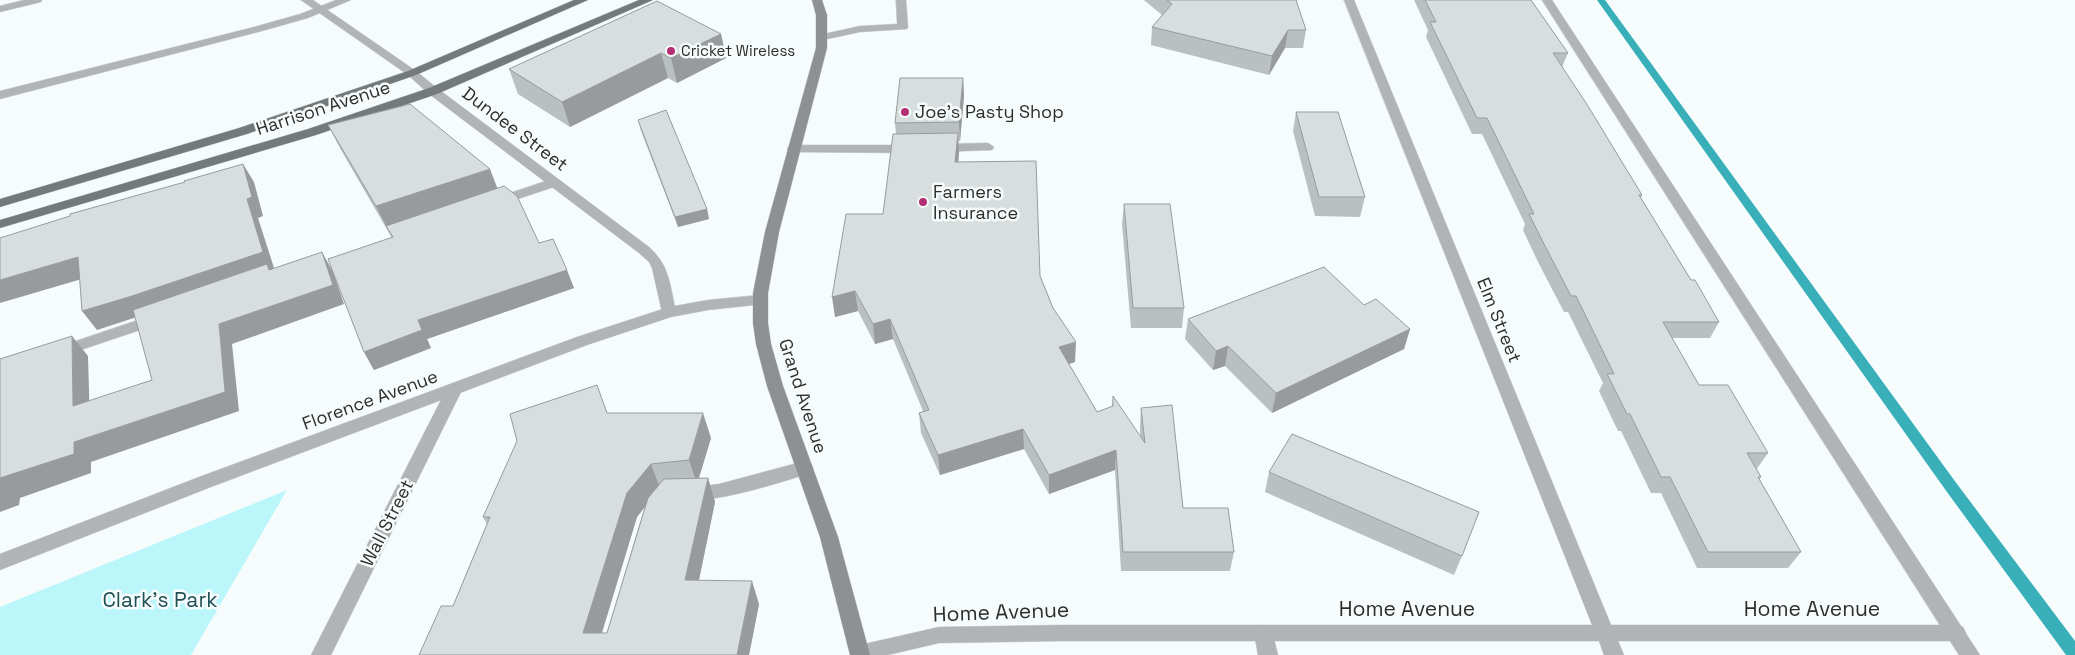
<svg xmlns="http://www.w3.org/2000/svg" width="2075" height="655" font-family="'Space Grotesk',sans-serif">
<rect width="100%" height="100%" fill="#f6fcfc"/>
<path fill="#bbf6fb" d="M 287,490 L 191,655 L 0,655 L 0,607 Z"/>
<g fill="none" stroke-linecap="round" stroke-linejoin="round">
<path fill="#39afb9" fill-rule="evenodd" d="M 1597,0 L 1605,0 L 1957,484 L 2075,641 L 2075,655 L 2066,655 L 1947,492 Z"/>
<g stroke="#d2d7d7" stroke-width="1">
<path id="service" d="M 336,0 L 351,0 L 308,18 L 262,31 L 0,99 L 0,91 L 254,27 L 300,14 Z
M 896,0 L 906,0 L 908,27 L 907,29 L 860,32 L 823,40 L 817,37 L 819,35 L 860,26 L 897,24 Z
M 1542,0 L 1552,0 L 1980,655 L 1959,655 Z
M 988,143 L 994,147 L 992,150 L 940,152 L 934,148 L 940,144 Z
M 793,145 L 912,145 L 918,149 L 912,153 L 789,152 L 787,149 L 789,146 Z
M 555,178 L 562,182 L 560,185 L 497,206 L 490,202 L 492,199 Z
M 156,314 L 161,315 L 163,319 L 161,323 L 60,357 L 55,356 L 52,352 L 55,348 Z
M 805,461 L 811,463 L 813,468 L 811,473 C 784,481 710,506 686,498 L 683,493 L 686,488 L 719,484 Z
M 1264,625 L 1271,627 L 1278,655 L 1258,655 L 1254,633 L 1257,627 Z"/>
</g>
<g stroke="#d2d7d7" stroke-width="1">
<path id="minor" d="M 24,0 L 42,0 L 41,2 L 0,12 L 0,6 Z
M 301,0 L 313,0 L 416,71 L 437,88 L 649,247 C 670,266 670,285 676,312 L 674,316 L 664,316 L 662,312 L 652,268 L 649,262 L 639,253 L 429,94 L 408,75 Z
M 1344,0 L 1354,0 L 1611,625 L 1956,625 L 1963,627 L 1966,633 L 1963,639 L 1956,641 L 1618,641 L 1624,655 L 1604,655 L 1599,641 L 1063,641 L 939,643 L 888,655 L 851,655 L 853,648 L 860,645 L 939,627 L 1063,625 L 1592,625 Z
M 454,384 L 460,386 L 462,390 L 331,655 L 311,655 L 446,390 L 448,386 Z"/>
</g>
<g stroke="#d2d7d7" stroke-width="1">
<path id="tertiary" d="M 760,295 L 765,296 L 767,300 L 765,304 L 708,310 L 671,317 L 587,345 L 211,487 L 0,570 L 0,554 L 199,477 L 577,337 L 669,307 L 708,300 Z"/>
</g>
<g stroke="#d2d7d7" stroke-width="1">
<path id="secondary" d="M 812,0 L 822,0 L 827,15 L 827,48 L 779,232 L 768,293 L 768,323 L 771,344 L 783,386 L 838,537 L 870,655 L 850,655 L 820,537 L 767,386 L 756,344 L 753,323 L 753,293 L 765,232 L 816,48 L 816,15 Z"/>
</g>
<g stroke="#d2d7d7" stroke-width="1">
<path id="primary" d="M 574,0 L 588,0 L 416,75 L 247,134 L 0,207 L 0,199 L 239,128 L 408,71 Z
M 639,0 L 653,0 L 437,94 L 316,135 L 0,228 L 0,220 L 308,129 L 429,88 Z"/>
</g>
<use href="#service" fill="#b1b4b4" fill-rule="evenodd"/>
<use href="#minor" fill="#b1b4b4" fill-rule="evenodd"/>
<use href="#tertiary" fill="#b1b4b4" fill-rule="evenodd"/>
<use href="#secondary" fill="#8e9192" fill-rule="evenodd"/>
<use href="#primary" fill="#747979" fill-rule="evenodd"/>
</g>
<path fill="#babfbf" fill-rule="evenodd" d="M 1144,0 L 1296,0 L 1306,30 L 1303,48 L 1285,48 L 1269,75 L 1151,45 L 1152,27 L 1162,15 Z
M 1414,0 L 1531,0 L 1568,53 L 1562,67 L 1642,195 L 1641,198 L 1691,280 L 1719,322 L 1710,338 L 1672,338 L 1699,385 L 1768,453 L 1756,470 L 1761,477 L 1759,479 L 1801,552 L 1788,568 L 1697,568 L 1661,493 L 1651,493 L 1621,431 L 1618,431 L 1599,391 L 1603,383 L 1568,312 L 1564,312 L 1538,262 L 1523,230 L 1525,224 L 1482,134 L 1472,134 L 1426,37 L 1428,30 Z
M 721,34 L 726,58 L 677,83 L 668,78 L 570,127 L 518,94 L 509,69 Z
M 963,78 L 964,96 L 960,141 L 958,141 L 959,152 L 958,162 L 1040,276 L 1075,362 L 1069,364 L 1097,412 L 1112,407 L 1113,396 L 1140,437 L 1140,427 L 1141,408 L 1183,508 L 1234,552 L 1230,571 L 1121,571 L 1115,470 L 1049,494 L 1024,449 L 940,475 L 921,433 L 919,413 L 923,411 L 893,339 L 875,344 L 858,311 L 835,317 L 883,214 L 896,134 L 895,123 Z
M 1296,112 L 1365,197 L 1360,217 L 1315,216 L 1293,131 Z
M 638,120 L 707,209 L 709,219 L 678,227 L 641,131 Z
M 328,125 L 497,188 L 539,243 L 574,288 L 427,339 L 431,348 L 374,370 L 364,352 L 392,238 L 341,150 Z
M 1124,204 L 1184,308 L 1182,328 L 1131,328 L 1122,224 Z
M 1364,305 L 1410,329 L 1404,349 L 1272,413 L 1225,366 L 1213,370 L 1185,339 L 1188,319 Z
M 608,413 L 711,438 L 699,478 L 708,478 L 715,502 L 699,580 L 759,604 L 749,655 L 419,655 L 453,606 L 487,524 L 483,517 ZM 645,506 L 607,633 L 602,633 L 637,517 Z
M 1269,472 L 1462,556 L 1454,575 L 1265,492 Z"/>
<path fill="#979b9b" d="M 1288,30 L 1285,48 L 1269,75 L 1272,56 Z
M 721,34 L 726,58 L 677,83 L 671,58 Z
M 661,53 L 668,78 L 570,127 L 562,102 Z
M 963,78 L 964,96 L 960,141 L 959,122 Z
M 958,133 L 959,152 L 957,182 L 955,162 Z
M 243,164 L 254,182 L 263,216 L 258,218 L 275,271 L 143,315 L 97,330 L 82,311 Z
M 490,169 L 500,195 L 386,226 L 389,232 L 376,206 Z
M 707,209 L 709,219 L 678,227 L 675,217 Z
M 322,252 L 333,272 L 344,304 L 232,344 L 239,411 L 91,462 L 91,473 L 20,498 L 19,505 L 0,512 L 0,478 L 74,442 L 225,392 L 219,324 Z
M 78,257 L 92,276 L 0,303 L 0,280 Z
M 567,270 L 574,288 L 427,339 L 431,348 L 374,370 L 364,352 L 418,320 Z
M 855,291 L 858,311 L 835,317 L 832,297 Z
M 890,319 L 893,339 L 875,344 L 873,324 Z
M 1410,329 L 1404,349 L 1272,413 L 1276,393 Z
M 72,336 L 88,356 L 90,425 L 73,406 Z
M 1076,342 L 1075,362 L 1059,367 L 1059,347 Z
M 1228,346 L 1225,366 L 1213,370 L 1216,351 Z
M 703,413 L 711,438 L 697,484 L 689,460 Z
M 1023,429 L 1024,449 L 940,475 L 938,455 Z
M 1116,450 L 1115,470 L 1049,494 L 1049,475 Z
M 651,464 L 660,488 L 637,517 L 595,655 L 583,633 L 627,493 Z
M 708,478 L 715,502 L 694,604 L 685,580 Z
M 752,581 L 759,604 L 749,655 L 737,655 Z"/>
<path fill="#d8dede" stroke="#979b9b" d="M 1167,0 L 1296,0 L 1306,30 L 1288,30 L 1272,56 L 1152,27 L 1172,4 Z
M 1425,0 L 1531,0 L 1568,53 L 1553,53 L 1588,106 L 1642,195 L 1639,195 L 1691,280 L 1695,280 L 1719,322 L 1663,322 L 1699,385 L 1728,385 L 1768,453 L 1747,453 L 1761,477 L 1758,477 L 1801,552 L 1708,552 L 1670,477 L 1661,477 L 1630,414 L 1627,414 L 1607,374 L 1614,374 L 1576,296 L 1571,296 L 1545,246 L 1529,214 L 1534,214 L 1487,118 L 1477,118 L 1430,22 L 1436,22 Z
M 657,1 L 721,34 L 671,58 L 661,53 L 562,102 L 509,69 Z
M 900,78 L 963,78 L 959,122 L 895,123 Z
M 410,104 L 490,169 L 376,206 L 328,125 Z
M 666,110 L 707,209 L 675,217 L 638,120 Z
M 1296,112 L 1338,112 L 1365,197 L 1319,197 Z
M 958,133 L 955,162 L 1036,161 L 1040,276 L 1053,308 L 1076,342 L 1059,347 L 1097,412 L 1113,406 L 1113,396 L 1145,443 L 1141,408 L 1172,405 L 1183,508 L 1228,508 L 1234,552 L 1123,552 L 1116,450 L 1049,475 L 1023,429 L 938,455 L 919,413 L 929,410 L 890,319 L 873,324 L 855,291 L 832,297 L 846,214 L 883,214 L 893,134 Z
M 243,164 L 252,197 L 247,199 L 263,252 L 129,297 L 82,311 L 78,257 L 0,280 L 0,238 L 70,216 L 70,214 L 185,182 L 184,181 Z
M 504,186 L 517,196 L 539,243 L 553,239 L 567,270 L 418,320 L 422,330 L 364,352 L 328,259 L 393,237 L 386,226 Z
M 1124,204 L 1170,204 L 1184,308 L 1133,308 Z
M 322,252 L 333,285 L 219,324 L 225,392 L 74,442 L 74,454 L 0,478 L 0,485 L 0,359 L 72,336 L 73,406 L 152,380 L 133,310 L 267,264 L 269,270 Z
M 1324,267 L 1364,305 L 1376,299 L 1410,329 L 1276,393 L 1228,346 L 1216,351 L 1188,319 Z
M 597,385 L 607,413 L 703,413 L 689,460 L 651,464 L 627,493 L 583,633 L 607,633 L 648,498 L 664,479 L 708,478 L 685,580 L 752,581 L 737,655 L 419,655 L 441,606 L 453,606 L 490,517 L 483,517 L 517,441 L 510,414 Z
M 1292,434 L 1479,512 L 1462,556 L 1269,472 Z"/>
<g fill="#b42f74" stroke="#f6fcfc" stroke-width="2">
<circle cx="671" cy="51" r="5"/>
<circle cx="905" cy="112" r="5"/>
<circle cx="923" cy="202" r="5"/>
</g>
<g text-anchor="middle" stroke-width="5" stroke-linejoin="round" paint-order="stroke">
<g font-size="15" fill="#2c2e2e" stroke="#f6fcfc" text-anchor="start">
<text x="681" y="56">Cricket Wireless</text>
</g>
<g font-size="18" fill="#2c2e2e" stroke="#f6fcfc">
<text transform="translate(323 108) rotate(-18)" y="6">Harrison Avenue</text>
<text transform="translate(515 129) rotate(37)" y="6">Dundee Street</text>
<text transform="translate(1499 320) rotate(68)" y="6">Elm Street</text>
<text transform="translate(803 396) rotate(72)" y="6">Grand Avenue</text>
<text transform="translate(370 400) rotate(-20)" y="6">Florence Avenue</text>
<text transform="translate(387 523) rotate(-63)" y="6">Wall Street</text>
</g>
<g font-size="18" fill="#2c2e2e" stroke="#f6fcfc" text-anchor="start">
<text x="915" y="118">Joe's Pasty Shop</text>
<text x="933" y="198">Farmers<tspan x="933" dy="21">Insurance</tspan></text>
</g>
<g font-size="21" fill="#1f5055" stroke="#f6fcfc">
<text x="160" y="607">Clark's Park</text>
</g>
<g font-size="21" fill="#2c2e2e" stroke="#f6fcfc">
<text x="1407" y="616">Home Avenue</text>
<text x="1812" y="616">Home Avenue</text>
<text transform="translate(1001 612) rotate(-2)" y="7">Home Avenue</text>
</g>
</g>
</svg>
